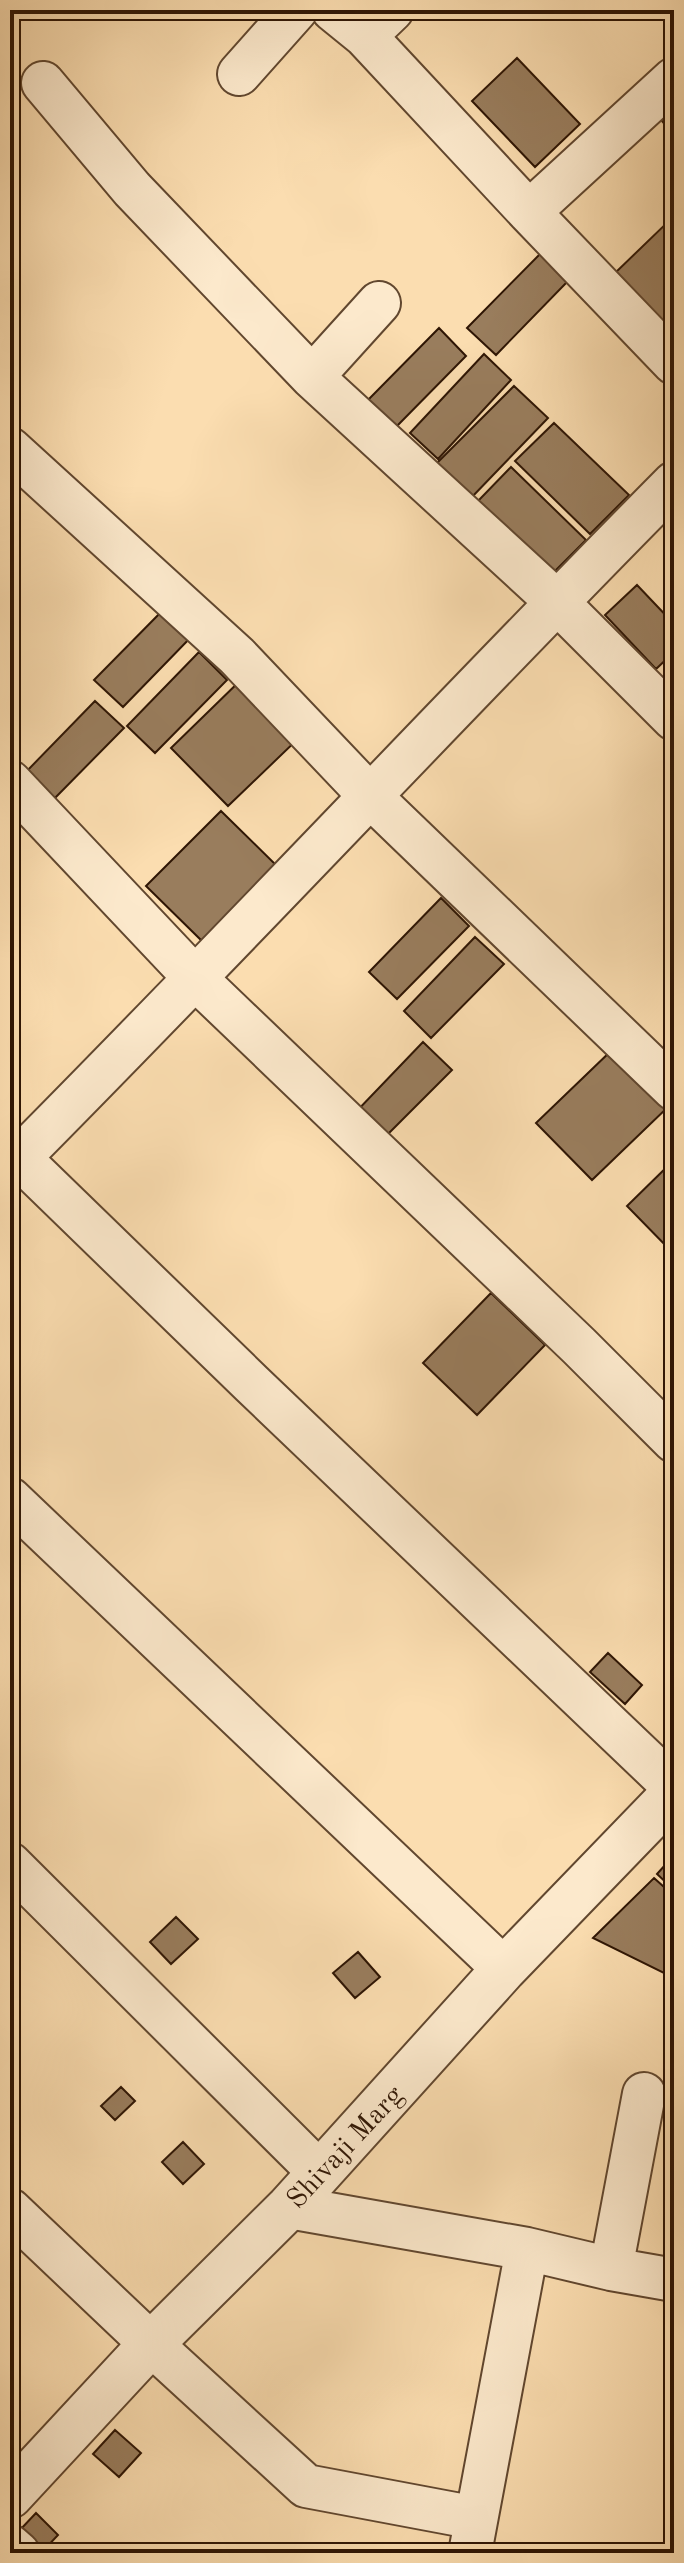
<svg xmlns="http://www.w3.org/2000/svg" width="684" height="2563" font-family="'Old Standard TT',serif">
<rect width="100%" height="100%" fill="#fbddb0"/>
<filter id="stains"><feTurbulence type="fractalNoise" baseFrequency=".0025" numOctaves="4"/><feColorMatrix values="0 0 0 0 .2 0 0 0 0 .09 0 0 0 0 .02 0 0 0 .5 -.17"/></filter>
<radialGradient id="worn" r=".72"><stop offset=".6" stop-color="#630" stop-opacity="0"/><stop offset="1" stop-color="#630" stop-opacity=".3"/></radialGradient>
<path fill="#997d5d" stroke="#2e1504" stroke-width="2" d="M 517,58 L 580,124 L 535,167 L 472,101 Z
M 674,110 L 674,135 L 662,121 Z
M 674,216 L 674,329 L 672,331 L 614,274 Z
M 540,254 L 568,281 L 496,355 L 467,328 Z
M 439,328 L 466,356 L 394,429 L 366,402 Z
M 484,354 L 511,380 L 438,459 L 410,433 Z
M 514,386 L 548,418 L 470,499 L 435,465 Z
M 554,423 L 629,495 L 590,534 L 515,461 Z
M 511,467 L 586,540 L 552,574 L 478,501 Z
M 637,585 L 674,624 L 674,652 L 656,669 L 605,615 Z
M 167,606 L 195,633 L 123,707 L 94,680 Z
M 199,652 L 227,680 L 155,753 L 127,726 Z
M 246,675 L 303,734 L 228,806 L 171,748 Z
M 95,701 L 124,728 L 51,802 L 23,775 Z
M 221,811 L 279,868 L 204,943 L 146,886 Z
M 441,898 L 469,926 L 397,999 L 369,972 Z
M 475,937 L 504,964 L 431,1038 L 404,1011 Z
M 423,1042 L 452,1070 L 379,1143 L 352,1116 Z
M 613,1049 L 669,1106 L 592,1180 L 536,1123 Z
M 674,1160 L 674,1254 L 627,1206 Z
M 491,1293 L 545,1345 L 477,1415 L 423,1363 Z
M 608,1653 L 642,1685 L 625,1704 L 590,1672 Z
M 674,1855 L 674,1890 L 657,1874 Z
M 654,1878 L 674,1896 L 674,1978 L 593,1938 Z
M 176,1917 L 198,1939 L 171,1964 L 150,1942 Z
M 358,1952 L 380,1977 L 355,1998 L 333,1973 Z
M 121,2087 L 135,2101 L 115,2120 L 101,2106 Z
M 183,2142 L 204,2164 L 183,2184 L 162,2162 Z
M 115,2430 L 141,2453 L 119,2477 L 93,2454 Z
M 36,2513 L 58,2535 L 42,2552 L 19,2531 Z"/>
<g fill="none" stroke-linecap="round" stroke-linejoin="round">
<g stroke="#61472f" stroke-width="46">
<path id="minor" d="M 333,10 L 365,36 L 529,212 L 674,363
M 365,36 L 392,10
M 239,74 L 296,10
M 43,83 L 132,189 L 312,377 L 557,602 L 674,719
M 529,212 L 674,79
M 312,377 L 379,303
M 10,449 L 237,656 L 370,796 L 674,1089
M 10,782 L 196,979 L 579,1346 L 674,1441
M 10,1149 L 252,1384 L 674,1787
M 10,1167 C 234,942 450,709 674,483
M 10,1499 L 504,1969
M 10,1864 L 320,2173
M 289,2207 L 527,2249 L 611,2269 L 674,2280
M 10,2210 L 151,2344 L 306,2486 L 476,2518
M 611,2269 L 644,2094
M 10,2546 L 18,2553
M 470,2553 L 527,2249"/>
</g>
<g stroke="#61472f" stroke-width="48">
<path id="tertiary" d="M 10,2496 L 151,2344 L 289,2207 L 504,1969 L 674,1793"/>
</g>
<use href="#minor" stroke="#fce9cc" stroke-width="42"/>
<use href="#tertiary" stroke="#fce9cc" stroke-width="44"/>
</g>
<g text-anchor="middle" stroke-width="6" stroke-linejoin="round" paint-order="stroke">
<g font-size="28" fill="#2e1504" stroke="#fce9cc">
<text transform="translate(344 2146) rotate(-47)" y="10">Shivaji Marg</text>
</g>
</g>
<rect width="684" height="2563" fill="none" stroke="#fbddb0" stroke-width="40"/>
<rect x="12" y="12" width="660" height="2539" fill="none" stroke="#2e1504" stroke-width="4"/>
<rect x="20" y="20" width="644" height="2523" fill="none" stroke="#2e1504" stroke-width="2"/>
<rect width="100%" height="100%" filter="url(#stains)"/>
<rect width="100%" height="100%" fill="url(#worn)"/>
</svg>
